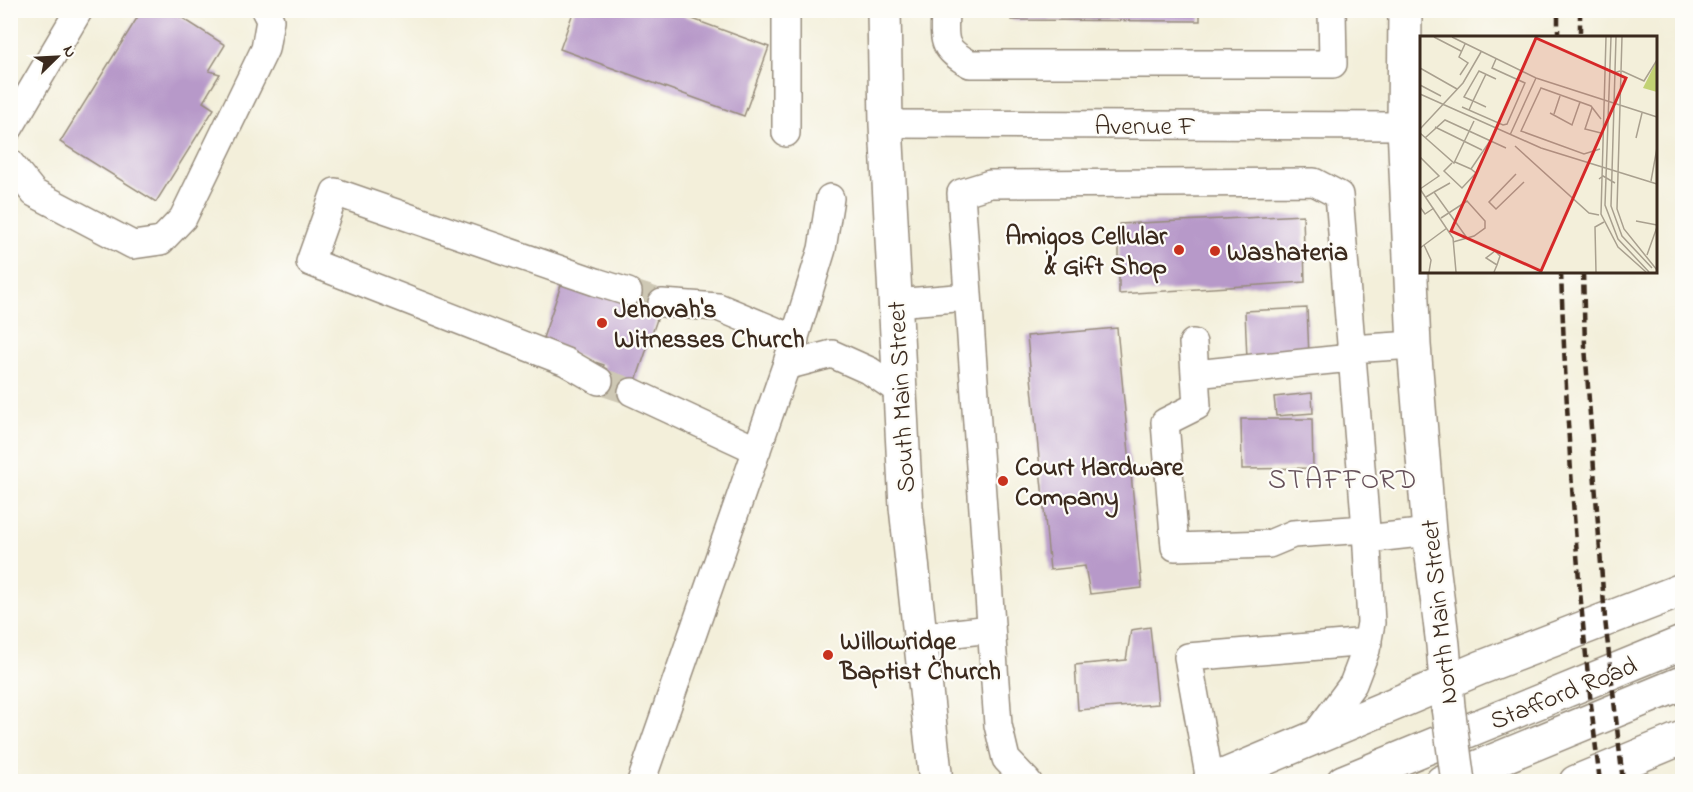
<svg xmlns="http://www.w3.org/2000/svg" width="1693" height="792" font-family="'Indie Flower',sans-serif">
<rect width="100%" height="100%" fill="#fdfcf7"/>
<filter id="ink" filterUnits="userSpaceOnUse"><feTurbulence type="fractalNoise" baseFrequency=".0167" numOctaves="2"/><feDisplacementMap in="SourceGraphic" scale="12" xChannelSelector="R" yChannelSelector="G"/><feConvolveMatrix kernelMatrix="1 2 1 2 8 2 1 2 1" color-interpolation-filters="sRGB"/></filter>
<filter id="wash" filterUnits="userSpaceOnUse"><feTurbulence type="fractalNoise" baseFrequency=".008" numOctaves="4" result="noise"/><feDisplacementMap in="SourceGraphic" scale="24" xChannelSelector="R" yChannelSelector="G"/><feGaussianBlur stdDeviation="1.35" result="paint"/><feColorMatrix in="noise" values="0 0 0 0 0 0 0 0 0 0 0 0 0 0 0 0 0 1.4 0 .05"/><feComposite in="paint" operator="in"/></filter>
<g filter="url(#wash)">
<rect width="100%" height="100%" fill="#f3efda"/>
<g id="blocks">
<path fill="#b799c9" d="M 142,10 L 170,10 L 225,45 L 209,71 L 220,74 L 203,102 L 214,109 L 156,202 L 60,142 Z
M 574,10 L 668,10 L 769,47 L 744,116 L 560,49 Z
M 1011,10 L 1200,10 L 1200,21 L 1011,20 Z
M 1303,215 L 1305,282 L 1119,294 L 1119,224 Z
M 562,282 L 631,284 L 665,296 L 630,398 L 597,387 L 604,365 L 541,344 Z
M 1307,308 L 1309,356 L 1247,359 L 1245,311 Z
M 1117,328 L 1142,588 L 1090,594 L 1085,566 L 1050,570 L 1027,336 Z
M 1312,393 L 1313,413 L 1276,416 L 1274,397 Z
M 1241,419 L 1312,419 L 1313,468 L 1242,469 Z
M 1150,627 L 1158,704 L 1078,710 L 1075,665 L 1126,660 L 1131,630 Z"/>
</g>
</g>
<g filter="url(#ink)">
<use href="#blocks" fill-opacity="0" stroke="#978c7c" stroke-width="1.5"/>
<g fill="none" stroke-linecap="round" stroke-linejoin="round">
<path stroke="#cec8b4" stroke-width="27" stroke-dasharray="27 14" stroke-linecap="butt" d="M 628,292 L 662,303
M 599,381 L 632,392"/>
<g stroke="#978c7c" stroke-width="30">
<path id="minor" d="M 786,10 L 786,133
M 945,10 C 944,41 941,48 970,64 L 1333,64 L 1332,10
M 886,124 L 1404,126
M 10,127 L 79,10
M 10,163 L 34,193 L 133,245 L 161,241 L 183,218 L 265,49 L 270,20 L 265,10
M 662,303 L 718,307 L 795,339
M 895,303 L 968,297
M 1193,343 L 1197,406 L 1165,422 L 1175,547 L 1269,544 L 1293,534 L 1366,529
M 1350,349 L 1414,345
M 786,366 L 832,354 L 870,371 L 899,391
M 1195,374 L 1351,358
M 599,381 L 566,362 L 310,262 L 335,192 L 596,282 L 628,292
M 632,392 L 757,450
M 1366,539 L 1429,532
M 919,637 L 991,629
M 1210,781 L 1188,657 L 1368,642
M 641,782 L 786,366 L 822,249 L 830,198
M 1028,782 L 1006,759 L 998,725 L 961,193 L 990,184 L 1314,182 L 1339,195 L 1366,529 L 1371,623 L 1366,650 L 1353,684 L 1313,738"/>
</g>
<g stroke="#978c7c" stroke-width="36">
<path id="major" d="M 1343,782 L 1682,643
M 1442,782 L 1682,683"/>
</g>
<g stroke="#978c7c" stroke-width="36">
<path id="highway" d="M 884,10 L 886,124 L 906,507 L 936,782
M 1405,10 L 1404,126 L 1414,345 L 1429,532 L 1443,645 L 1448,707
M 1209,782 L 1480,668 L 1682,590
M 1576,782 L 1682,738"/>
</g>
<use href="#minor" stroke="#fff" stroke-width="27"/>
<use href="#major" stroke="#fff" stroke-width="33"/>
<use href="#highway" stroke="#fff" stroke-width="33"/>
<path stroke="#3b2a1e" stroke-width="4.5" stroke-dasharray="9 4.5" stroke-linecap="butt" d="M 1580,10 L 1580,38
M 1558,38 L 1558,10
M 1561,272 C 1567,442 1579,612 1600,782
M 1583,272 L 1585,346 L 1605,619 L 1623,782"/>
<g stroke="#978c7c" stroke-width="36" stroke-linecap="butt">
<path id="highway-bridge" d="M 1448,707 L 1458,782"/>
</g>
<use href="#highway-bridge" stroke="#fff" stroke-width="33"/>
</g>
</g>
<g fill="#c8321e" stroke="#fdfcf7" stroke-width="2">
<circle cx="1179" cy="250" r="6"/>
<circle cx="1215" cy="251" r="6"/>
<circle cx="602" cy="323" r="6"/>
<circle cx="1003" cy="481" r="6"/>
<circle cx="828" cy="655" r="6"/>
</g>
<g text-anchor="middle" stroke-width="4.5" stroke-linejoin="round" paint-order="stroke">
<g font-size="26" fill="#3b2a1e" stroke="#fdfcf7">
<text x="1145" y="134">Avenue F</text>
<text transform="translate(900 397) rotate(-93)" y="9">South Main Street</text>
<text transform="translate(1438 612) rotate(-96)" y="9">North Main Street</text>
<text transform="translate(1563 692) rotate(-22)" y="9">Stafford Road</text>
</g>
<g font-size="26" font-weight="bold" fill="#3b2a1e" stroke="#fdfcf7" text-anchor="start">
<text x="1167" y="244" text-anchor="end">Amigos Cellular<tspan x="1167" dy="30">&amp; Gift Shop</tspan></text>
<text x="1227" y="260">Washateria</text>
<text x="614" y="317">Jehovah's<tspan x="614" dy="30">Witnesses Church</tspan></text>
<text x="1015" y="475">Court Hardware<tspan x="1015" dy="30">Company</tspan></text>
<text x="840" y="649">Willowridge<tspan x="840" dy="30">Baptist Church</tspan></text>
</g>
<g font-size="28" letter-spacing="1.5" fill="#66515a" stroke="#fdfcf7">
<text x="1343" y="488">STAFFORD</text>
</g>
</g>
<g transform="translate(1420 36)">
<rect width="237" height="237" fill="#f3efda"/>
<path d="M 237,24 L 237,56 L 223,52 Z" fill="#c2d274"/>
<path fill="none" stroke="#a9a08f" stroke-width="1.5" d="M 14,1 L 41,15M 32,1 L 116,42 L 237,81M 186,1 L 181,178 L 198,211 L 226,236M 191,1 L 185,169 L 198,203 L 229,236M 196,1 L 191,170 L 202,200 L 232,232M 202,1 L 197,173 L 204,193 L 237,234M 183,31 L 194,37 L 200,35M 0,32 L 37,53M 202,35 L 224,45 L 237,24M 66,38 L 53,65 L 66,71M 40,39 L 48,27 L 39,21 L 45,8M 0,49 L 21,60M 0,58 L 121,112 L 237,148M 42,71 L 83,89 L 87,88 L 105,47 L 72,32 L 76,23M 172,72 L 165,93 L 181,97M 49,74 L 53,65 L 44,61 L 59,35 L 76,43M 130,77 L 152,89 L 160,66M 134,78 L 140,60M 15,91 L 62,114M 0,93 L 43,47 L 61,16M 0,97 L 34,127 L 54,85M 90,99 L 116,42M 5,102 L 25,84 L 86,112M 216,102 L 222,77M 95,110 L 169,177 L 179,179M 180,113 L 164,118 L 101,95 L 121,52 L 171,70 L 181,83M 0,121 L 19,140 L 0,153M 35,126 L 51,133 L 70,105M 32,127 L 24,135 L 42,152 L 56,137 L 51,133M 96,138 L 69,166 L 76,173 L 104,146M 179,143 L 183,140 L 195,147M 231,145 L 237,112M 0,153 L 33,202 L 36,236M 14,156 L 30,147M 6,161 L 14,156 L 47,202M 0,171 L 5,178 L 14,172M 21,182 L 47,165 L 65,185 L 65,192 L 54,200 L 33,206M 216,185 L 237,189M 4,209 L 11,224 L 9,236M 0,212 L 27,192M 227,219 L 237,191M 74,236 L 77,229 L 80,220 L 75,215 L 66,222 L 77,229M 176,236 L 175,191 L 184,186"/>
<path fill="#d62828" fill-opacity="0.15" stroke="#d62828" stroke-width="3" d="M 116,2 L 206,42 L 121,235 L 31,195 Z"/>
<rect width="237" height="237" fill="none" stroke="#3b2a1e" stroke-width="3"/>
</g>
<rect width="1693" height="792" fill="none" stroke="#fdfcf7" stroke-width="36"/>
<g transform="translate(57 57) rotate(66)" stroke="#fdfcf7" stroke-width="4.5" paint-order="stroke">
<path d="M0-4.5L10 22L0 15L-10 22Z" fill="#3b2a1e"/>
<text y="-9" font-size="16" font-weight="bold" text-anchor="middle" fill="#3b2a1e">N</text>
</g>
</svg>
